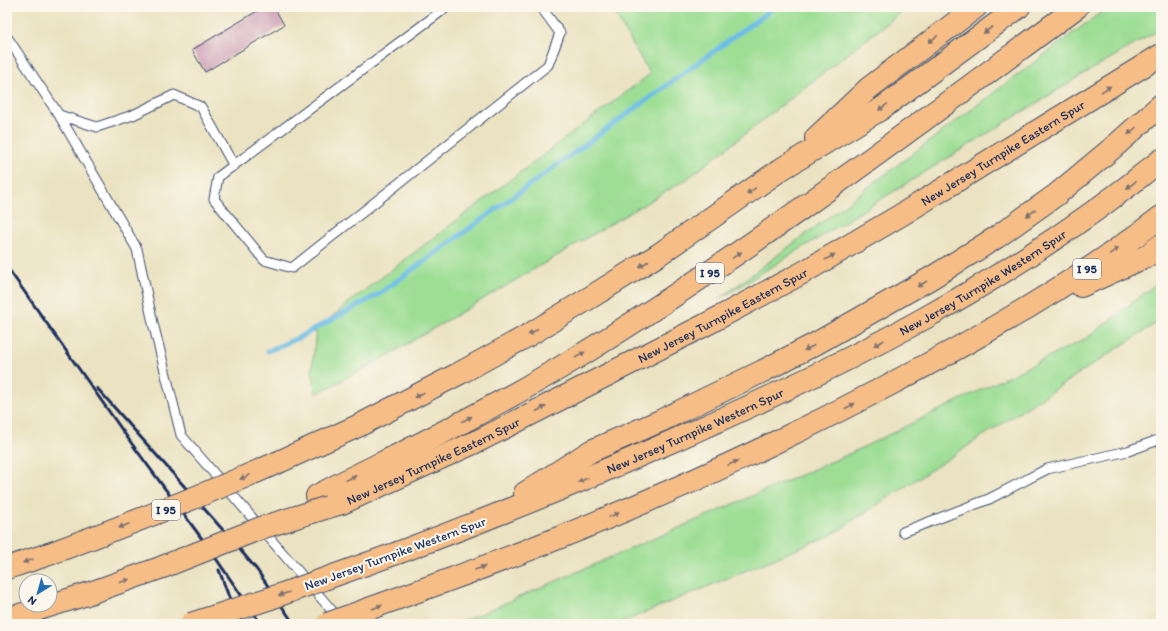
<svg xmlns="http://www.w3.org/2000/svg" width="1168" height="631" font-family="Itim,sans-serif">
<rect width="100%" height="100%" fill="#fbf7ec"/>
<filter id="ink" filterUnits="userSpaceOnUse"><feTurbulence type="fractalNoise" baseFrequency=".025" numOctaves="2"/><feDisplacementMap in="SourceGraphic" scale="8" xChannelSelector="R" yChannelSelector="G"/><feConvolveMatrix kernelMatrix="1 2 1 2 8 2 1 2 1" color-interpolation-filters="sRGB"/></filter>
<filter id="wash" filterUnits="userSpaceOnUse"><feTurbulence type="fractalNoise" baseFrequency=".012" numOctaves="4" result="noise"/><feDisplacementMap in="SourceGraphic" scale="16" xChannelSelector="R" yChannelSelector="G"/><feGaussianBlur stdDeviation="0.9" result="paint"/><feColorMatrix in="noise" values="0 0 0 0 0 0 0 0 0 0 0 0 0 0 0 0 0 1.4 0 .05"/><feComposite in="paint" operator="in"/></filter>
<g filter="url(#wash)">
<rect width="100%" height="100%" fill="#eae2c0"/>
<path fill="#9dde94" stroke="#5c8679" d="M 611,7 L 908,7 L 687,179 L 375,363 L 316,394 L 312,370 L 316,330 L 357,296 L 650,74 Z
M 1108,7 L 1161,7 L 1161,29 L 1087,72 L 718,300 Z
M 1161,280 L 1161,320 L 831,535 L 618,624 L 457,624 L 849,454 L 1087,338 Z"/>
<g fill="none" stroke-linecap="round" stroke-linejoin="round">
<path stroke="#6cbde7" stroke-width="5" d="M 268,351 L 298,338 L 379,294 L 775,7"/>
</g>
<g id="blocks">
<path fill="#ca9cb4" d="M 264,7 L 274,7 L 284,25 L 205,72 L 192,50 Z"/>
</g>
</g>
<g filter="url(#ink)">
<use href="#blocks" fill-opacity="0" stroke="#3a4a6d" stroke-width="1"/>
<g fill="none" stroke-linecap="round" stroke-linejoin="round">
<g stroke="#3a4a6d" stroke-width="11">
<path id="lane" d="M 447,7 L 218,177 L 214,199 L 264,260 L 292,268 L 548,65 L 560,33 L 541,7
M 7,37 L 59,115 L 137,249 L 153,323 L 181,435 L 340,620
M 59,115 L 97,127 L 133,115 L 174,95 L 201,107 L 234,166
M 903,532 L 989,499 L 1047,469 L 1128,451 L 1161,439"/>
</g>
<g stroke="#3a4a6d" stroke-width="24">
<g id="highway">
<path d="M 816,138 L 869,88 L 976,7"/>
<path d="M 1081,286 L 1147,256 L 1161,245"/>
<path d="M 281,461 L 360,425 L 460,373 L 527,336 L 591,297 L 658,255 L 783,168 L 881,109 L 1019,7"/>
<path d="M 525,493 L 591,451 L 660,421 L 763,371 L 817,343 L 931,278 L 997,237 L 1056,195 L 1115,146 L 1161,105"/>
<path d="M 317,496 C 346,480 376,466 406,451 C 464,422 522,391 578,357 C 751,251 913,128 1077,7"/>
<path id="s1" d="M 328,507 L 342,503 L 482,439 L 705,325 L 804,272 L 901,215 L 1161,55"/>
<path id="s2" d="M 400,552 C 491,518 580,482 668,443 C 842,367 1013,281 1161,160"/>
<path d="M 7,568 L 49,554"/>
<path d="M 443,582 C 595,527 743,462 885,387 C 981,337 1075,283 1161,217"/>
<path d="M 7,619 L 87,594"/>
</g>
</g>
<use href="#lane" stroke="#fff" stroke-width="9"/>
<use href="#highway" stroke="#f6be86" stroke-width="22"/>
<path stroke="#1b2f5e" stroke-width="3" d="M 7,267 L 132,444 L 208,547 L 261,624
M 97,388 L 231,539 L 257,570 L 294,624
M 219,570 L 239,624"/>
<g stroke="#3a4a6d" stroke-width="24" stroke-linecap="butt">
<path id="highway-bridge" d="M 49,554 C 127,525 204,495 281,461
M 87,594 L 160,568 L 261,528 L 328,507
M 191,624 L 271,598 L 400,552
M 327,624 L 443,582"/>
</g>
<use href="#highway-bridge" stroke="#f6be86" stroke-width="22"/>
</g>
<defs><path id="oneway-solid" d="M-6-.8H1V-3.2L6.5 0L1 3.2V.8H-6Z"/></defs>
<g fill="#7e6f70">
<use href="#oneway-solid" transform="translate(988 30) rotate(143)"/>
<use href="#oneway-solid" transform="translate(933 39) rotate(143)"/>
<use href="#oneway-solid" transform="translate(1106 89) rotate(-32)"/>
<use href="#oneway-solid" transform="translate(883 107) rotate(145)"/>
<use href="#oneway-solid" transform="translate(1132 131) rotate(138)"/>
<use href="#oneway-solid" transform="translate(1131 185) rotate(143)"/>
<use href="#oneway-solid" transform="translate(751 191) rotate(145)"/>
<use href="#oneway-solid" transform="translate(1031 213) rotate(144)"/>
<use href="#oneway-solid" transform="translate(1114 251) rotate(-35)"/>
<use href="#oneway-solid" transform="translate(737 255) rotate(-34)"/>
<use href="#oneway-solid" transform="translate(830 257) rotate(-30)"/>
<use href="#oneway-solid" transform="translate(644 264) rotate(147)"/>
<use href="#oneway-solid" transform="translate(922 284) rotate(150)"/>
<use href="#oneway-solid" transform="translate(533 332) rotate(149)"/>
<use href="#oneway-solid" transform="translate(879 343) rotate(153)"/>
<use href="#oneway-solid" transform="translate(809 348) rotate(153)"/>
<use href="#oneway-solid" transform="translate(580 355) rotate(-32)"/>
<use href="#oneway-solid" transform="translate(419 395) rotate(153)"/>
<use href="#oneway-solid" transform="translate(850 406) rotate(-28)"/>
<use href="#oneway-solid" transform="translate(541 409) rotate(-27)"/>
<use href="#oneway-solid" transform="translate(467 419) rotate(-28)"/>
<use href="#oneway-solid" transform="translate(733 463) rotate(-25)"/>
<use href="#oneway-solid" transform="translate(245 477) rotate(156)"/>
<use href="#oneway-solid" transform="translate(351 478) rotate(-25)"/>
<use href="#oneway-solid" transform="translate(583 480) rotate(157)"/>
<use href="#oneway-solid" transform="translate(614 515) rotate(-23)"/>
<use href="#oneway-solid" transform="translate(124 526) rotate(159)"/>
<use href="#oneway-solid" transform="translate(28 561) rotate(161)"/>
<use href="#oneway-solid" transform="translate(480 568) rotate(-20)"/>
<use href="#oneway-solid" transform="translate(124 581) rotate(-19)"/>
<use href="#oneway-solid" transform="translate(284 594) rotate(161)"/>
<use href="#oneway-solid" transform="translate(377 607) rotate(-21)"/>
</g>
</g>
<g text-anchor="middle" stroke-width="4" stroke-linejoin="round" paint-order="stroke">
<g fill="#fbf7ec" stroke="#5e6b89" stroke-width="1">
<rect x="1073" y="259" width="28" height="20" rx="3"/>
<rect x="696" y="263" width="28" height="20" rx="3"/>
<rect x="152" y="500" width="28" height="20" rx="3"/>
</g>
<g font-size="12" font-weight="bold" fill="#1b2f5e">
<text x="1087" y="273">I 95</text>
<text x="710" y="277">I 95</text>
<text x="166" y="514">I 95</text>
</g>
<g font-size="13" fill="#1b2f5e" stroke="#fbf7ec">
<text dy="5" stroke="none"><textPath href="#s1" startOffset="763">New Jersey Turnpike Eastern Spur</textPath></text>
<text dy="5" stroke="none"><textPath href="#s2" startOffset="643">New Jersey Turnpike Western Spur</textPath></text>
<text dy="5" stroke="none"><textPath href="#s1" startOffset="439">New Jersey Turnpike Eastern Spur</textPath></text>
<text dy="5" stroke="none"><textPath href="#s2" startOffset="319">New Jersey Turnpike Western Spur</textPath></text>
<text dy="5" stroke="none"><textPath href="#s1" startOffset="115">New Jersey Turnpike Eastern Spur</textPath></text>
<text transform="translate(395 553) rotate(-20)" y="5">New Jersey Turnpike Western Spur</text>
</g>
</g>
<rect width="1168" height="631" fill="none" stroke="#fbf7ec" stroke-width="24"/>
<g transform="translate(38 593) rotate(217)"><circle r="19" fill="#fbf7ec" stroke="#a1a7b3"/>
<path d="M0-3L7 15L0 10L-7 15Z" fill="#1f6fb2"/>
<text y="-6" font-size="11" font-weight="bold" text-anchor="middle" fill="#1b2f5e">N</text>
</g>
</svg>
